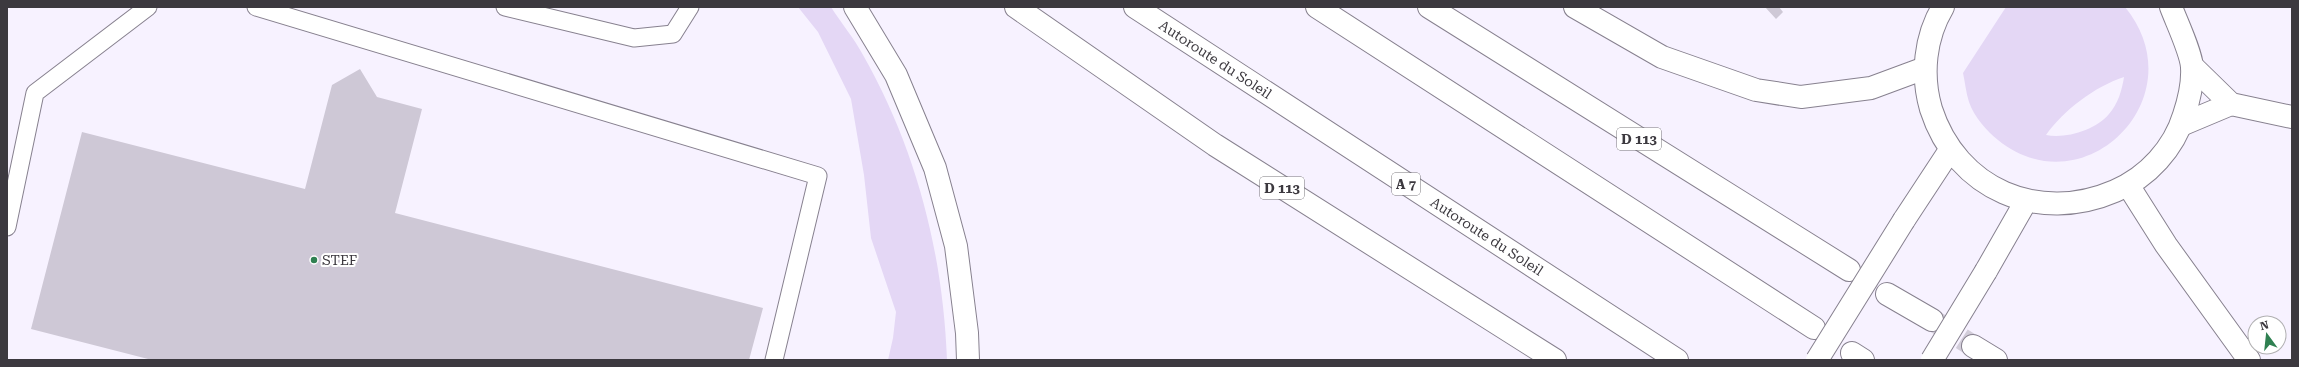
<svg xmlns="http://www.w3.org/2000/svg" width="2299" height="367" font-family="'Roboto Serif',serif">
<rect width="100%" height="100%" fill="#f7f2ff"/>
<path fill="#e4d7f5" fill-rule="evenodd" d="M 798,7 L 831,7 C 841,23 854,38 863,55 C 916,148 943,253 947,360 L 888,360 L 893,338 L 896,312 L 871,238 L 864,175 L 851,99 L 818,32 Z
M 2006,7 L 2125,7 C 2198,96 2085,210 1998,140 C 1987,131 1974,117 1969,102 C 1966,93 1965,82 1963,73 ZM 2124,77 C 2122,90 2118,104 2109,114 C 2096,130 2066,139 2046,135 C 2064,110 2094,87 2124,77 Z"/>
<path fill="#cec8d6" d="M 1765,7 L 1779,7 L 1783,12 L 1776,19 Z
M 360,69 L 377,97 L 422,109 L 395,213 L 763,308 L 749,360 L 152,360 L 31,329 L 82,132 L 305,189 L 332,85 Z"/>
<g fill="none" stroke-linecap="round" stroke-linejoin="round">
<path stroke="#d2cdd9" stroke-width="22" stroke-dasharray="22 11" stroke-linecap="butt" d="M 1934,321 L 1973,346"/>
<g stroke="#87818f" stroke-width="19">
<path id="service" d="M 256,7 L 818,176 L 774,360
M 505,7 L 634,38 L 673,34 L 690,7
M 7,227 L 35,93 L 148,7"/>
</g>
<g stroke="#87818f" stroke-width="24">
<path id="minor" d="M 2192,66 L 2231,104 L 2292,117
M 2181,125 L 2231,104"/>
</g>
<g stroke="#87818f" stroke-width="24">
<path id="tertiary" d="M 1943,7 C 1925,37 1921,75 1931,109 C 1957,190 2039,224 2115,191 C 2148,177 2174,148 2184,115 C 2189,100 2193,83 2192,67 C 2191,52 2177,23 2171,7
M 1904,220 L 1950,150
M 1986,271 L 2026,201"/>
</g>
<g stroke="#87818f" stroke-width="24">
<path id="primary" d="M 855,7 L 896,75 L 935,168 L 956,246 L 967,333 L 968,360
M 1016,7 L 1215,145 L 1555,360
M 1429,7 L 1849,270
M 1575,7 L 1662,57 L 1756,90 L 1801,97 L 1871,88 L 1925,68
M 2128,185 L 2166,245 L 2249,360
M 1887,294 L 1932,320
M 1973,346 L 1996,360"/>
</g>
<g stroke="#87818f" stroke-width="24">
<g id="motorway">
<path id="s1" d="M 1135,7 L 1677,360"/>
<path d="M 1317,7 L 1814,328"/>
<path d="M 1852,353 L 1863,360"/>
</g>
</g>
<use href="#service" stroke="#fff" stroke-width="17"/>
<use href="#minor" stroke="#fff" stroke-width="22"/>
<use href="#tertiary" stroke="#fff" stroke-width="22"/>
<use href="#primary" stroke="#fff" stroke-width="22"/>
<use href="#motorway" stroke="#fff" stroke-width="22"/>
<g stroke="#87818f" stroke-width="24" stroke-linecap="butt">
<path id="tertiary-bridge" d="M 1817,360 L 1904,220
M 1932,360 L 1986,271"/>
</g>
<use href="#tertiary-bridge" stroke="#fff" stroke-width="22"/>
</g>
<circle fill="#2f8051" stroke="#fff" stroke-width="1.5" cx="314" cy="260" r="4"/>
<g text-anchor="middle" stroke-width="4" stroke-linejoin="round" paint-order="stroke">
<g fill="#fff" stroke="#767479" stroke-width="1">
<rect x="1617" y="128" width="44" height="22" rx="3"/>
<rect x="1392" y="173" width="28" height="22" rx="3"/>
<rect x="1260" y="177" width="44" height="22" rx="3"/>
</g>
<g font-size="13" font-weight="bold" fill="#3c393f">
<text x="1639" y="144">D 113</text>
<text x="1406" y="189">A 7</text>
<text x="1282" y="193">D 113</text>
</g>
<g font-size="14" fill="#3c393f" stroke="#fff">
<text dy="5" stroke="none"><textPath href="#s1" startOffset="96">Autoroute du Soleil</textPath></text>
<text dy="5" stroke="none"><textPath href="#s1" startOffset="420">Autoroute du Soleil</textPath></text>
</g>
<g font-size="14" fill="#3c393f" stroke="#fff" text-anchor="start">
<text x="322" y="265">STEF</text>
</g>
</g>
<rect width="2299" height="367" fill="none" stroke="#3c393f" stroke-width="16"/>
<g transform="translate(2267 335) rotate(345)"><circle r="19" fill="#ffffff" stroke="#b1b0b2"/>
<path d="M0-3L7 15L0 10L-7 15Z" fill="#2f8051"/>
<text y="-6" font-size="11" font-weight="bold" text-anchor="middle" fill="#3c393f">N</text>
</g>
</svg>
